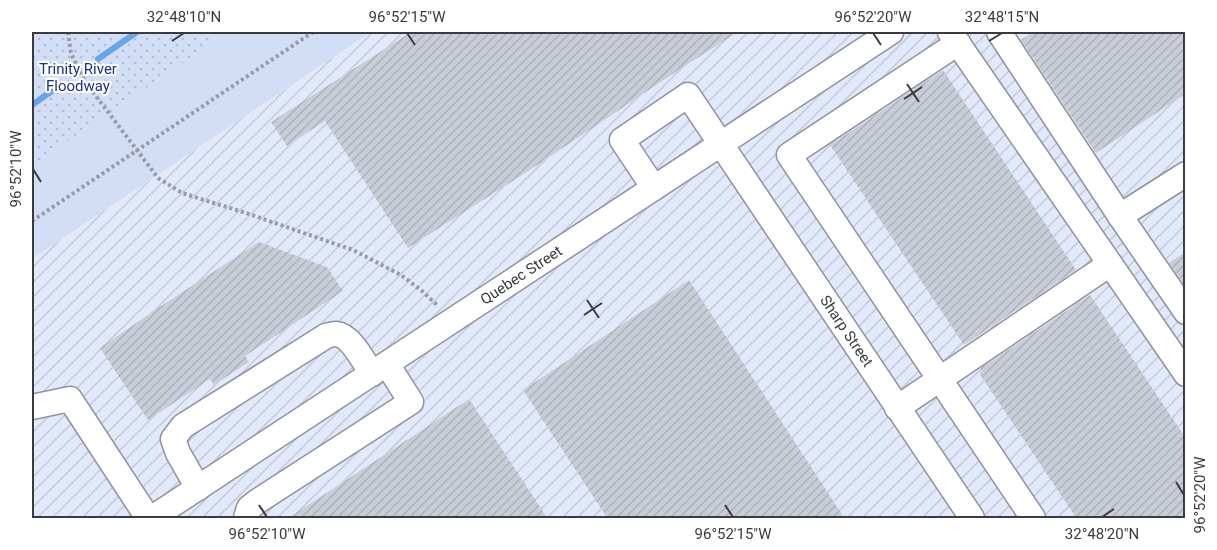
<svg xmlns="http://www.w3.org/2000/svg" width="1217" height="550" font-family="Roboto,sans-serif">
<defs>
<pattern id="industrial-furrows" width="10" height="10" patternUnits="userSpaceOnUse" patternTransform="scale(1.5)"><rect width="10" height="10" fill="#e2e9fb"/><path d="M-1 1l2-2M0 10L10 0M9 11l2-2" fill="none" stroke="#c3c9d8"/></pattern>
<pattern id="park-dots" width="8" height="8" patternUnits="userSpaceOnUse" patternTransform="scale(1.5)"><rect width="8" height="8" fill="#d2ddf6"/><path d="M2 2h.1M6 6h.1" fill="none" stroke="#b5bfd4" stroke-width="1.8" stroke-linecap="round"/></pattern>
<pattern id="building-hatch" width="6" height="6" patternUnits="userSpaceOnUse" patternTransform="scale(1.5)"><rect width="6" height="6" fill="#c9cdd8"/><path d="M-1 1l2-2M0 6l6-6M5 7l2-2" fill="none" stroke="#adb1ba"/></pattern>
</defs>
<rect width="100%" height="100%" fill="#edf2fc"/>
<path fill="url(#industrial-furrows)" d="M 371,32 L 1185,32 L 1185,518 L 32,518 L 32,259 Z"/>
<path fill="#d2ddf6" d="M 228,32 L 371,32 L 32,259 L 32,166 Z"/>
<path fill="url(#park-dots)" d="M 32,32 L 228,32 L 32,166 Z"/>
<g fill="none" stroke-linecap="round" stroke-linejoin="round">
<path stroke="#67a5e9" stroke-width="6" d="M 98,59 L 137,32
M 32,105 L 59,86"/>
</g>
<path fill="url(#building-hatch)" d="M 411,32 L 738,32 L 680,69 L 536,166 L 408,248 L 325,121 L 287,146 L 271,122 Z
M 1033,32 L 1185,32 L 1185,94 L 1096,153 L 1021,40 Z
M 943,70 L 1076,270 L 964,345 L 830,145 Z
M 259,242 L 327,267 L 343,291 L 245,356 L 249,362 L 214,385 L 210,379 L 148,420 L 100,348 L 155,310 Z
M 1185,252 L 1185,286 L 1169,263 Z
M 689,280 L 845,519 L 608,519 L 523,390 Z
M 1090,295 L 1185,437 L 1185,519 L 1077,519 L 979,373 L 982,371 L 980,369 Z
M 469,399 L 548,519 L 287,519 Z"/>
<g fill="none" stroke-linecap="round" stroke-linejoin="round">
<g stroke="#8f939d" stroke-width="27">
<g id="minor">
<path d="M 950,32 L 1186,374"/>
<path d="M 999,32 L 1120,216 L 1186,312"/>
<path d="M 958,43 L 789,155 L 1033,518"/>
<path id="s1" d="M 654,188 L 622,140 L 688,95 L 972,518"/>
<path d="M 1120,216 L 1186,174"/>
<path d="M 32,407 L 70,399 L 148,518"/>
<path d="M 897,408 L 1110,264"/>
<path d="M 198,488 L 178,453 L 173,439 L 183,426 L 326,336 C 329,335 333,334 336,334 C 351,335 364,362 372,374"/>
<path id="s2" d="M 152,518 L 891,32"/>
<path d="M 246,518 L 249,508 L 258,501 L 411,402 L 387,364"/>
</g>
</g>
<path stroke="#989ba3" stroke-width="4" stroke-dasharray="3 3" stroke-linecap="butt" d="M 68,32 L 71,54 L 86,83 L 158,178 L 182,193 L 246,213 L 353,250 L 401,275 L 422,291 L 437,305
M 32,221 L 313,32"/>
<use href="#minor" stroke="#fff" stroke-width="24"/>
</g>
<path fill="none" stroke="#3a3b40" stroke-width="2" d="M 407,33 L 415,45M 873,33 L 881,45M 172,41 L 184,33M 989,41 L 1002,33M 907,84 L 919,102M 904,99 L 922,87M 33,169 L 41,182M 587,300 L 599,318M 584,315 L 602,303M 1176,482 L 1184,495M 259,505 L 267,517M 725,505 L 733,517M 1102,517 L 1114,509"/>
<g text-anchor="middle" stroke-width="4.5" stroke-linejoin="round" paint-order="stroke">
<g font-size="15" fill="#1d318a" stroke="#fff">
<text x="78" y="74">Trinity River<tspan x="78" dy="17">Floodway</tspan></text>
</g>
<g font-size="15" fill="#3a3b40" stroke="#fff">
<text dy="5" stroke="none"><textPath href="#s2" startOffset="442">Quebec Street</textPath></text>
<text dy="5" stroke="none"><textPath href="#s1" startOffset="422">Sharp Street</textPath></text>
</g>
</g>
<rect width="1217" height="550" fill="none" stroke="#ffffff" stroke-width="66"/>
<rect x="33" y="33" width="1151" height="484" fill="none" stroke="#3a3b40" stroke-width="2"/>
<g font-size="15" text-anchor="middle" fill="#3a3b40">
<text x="184" y="22">32°48'10"N</text>
<text x="407" y="22">96°52'15"W</text>
<text x="873" y="22">96°52'20"W</text>
<text x="1002" y="22">32°48'15"N</text>
<text transform="translate(16 169) rotate(-90)" y="5">96°52'10"W</text>
<text transform="translate(1200 495) rotate(-90)" y="5">96°52'20"W</text>
<text x="267" y="539">96°52'10"W</text>
<text x="733" y="539">96°52'15"W</text>
<text x="1102" y="539">32°48'20"N</text>
</g>
</svg>
